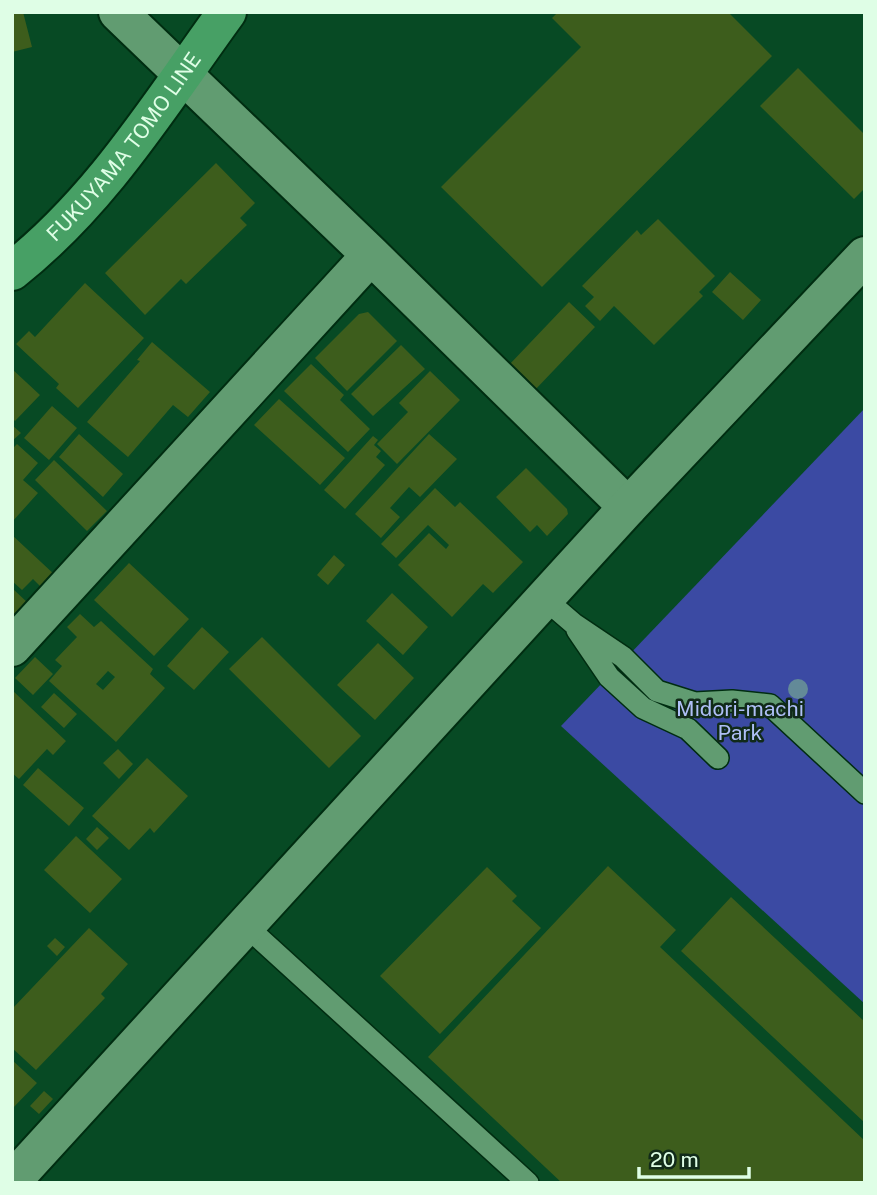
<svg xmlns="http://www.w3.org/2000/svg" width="877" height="1195" font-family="'Public Sans',sans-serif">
<rect width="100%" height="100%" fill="#074a24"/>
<path fill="#3b4aa3" d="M 865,408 L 865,1004 L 561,726 Z"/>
<path fill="#3d5d1c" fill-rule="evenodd" d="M 12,12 L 23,12 L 32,47 L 12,52 Z
M 558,12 L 728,12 L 772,56 L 542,287 L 441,187 L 581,47 L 552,18 Z
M 798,68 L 865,135 L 865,188 L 854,199 L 760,106 Z
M 216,163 L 255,203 L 240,218 L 247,225 L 186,284 L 181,279 L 145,315 L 105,273 Z
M 658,219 L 715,276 L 699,292 L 703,296 L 654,345 L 614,306 L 600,321 L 585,306 L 594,297 L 582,286 L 637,230 L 641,235 Z
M 730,272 L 761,300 L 743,320 L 712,292 Z
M 85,283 L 144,338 L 78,408 L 56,388 L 59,384 L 16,344 L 29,331 L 35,337 Z
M 569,302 L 595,327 L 534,391 L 508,366 Z
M 368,312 L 397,341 L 347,391 L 315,358 L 359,314 Z
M 152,342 L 210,392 L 188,417 L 173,405 L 128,457 L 87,422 L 140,361 L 137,360 Z
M 401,345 L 425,369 L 373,416 L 351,394 Z
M 311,364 L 344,395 L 340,400 L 370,429 L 348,452 L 284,391 Z
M 12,369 L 40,395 L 15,421 L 12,418 Z
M 430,371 L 460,400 L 397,464 L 377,444 L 408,412 L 399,403 Z
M 279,399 L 345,458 L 320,485 L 254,425 Z
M 52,406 L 77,428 L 49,460 L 24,438 Z
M 12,425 L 21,433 L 12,441 Z
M 79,434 L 123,474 L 103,497 L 59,457 Z
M 429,434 L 457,459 L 420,497 L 409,487 L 390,508 L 400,517 L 381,538 L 355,514 Z
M 373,436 L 378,440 L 374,445 L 381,451 L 376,457 L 385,465 L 345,509 L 324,490 Z
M 17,444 L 38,463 L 23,480 L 38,493 L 12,522 L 12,449 Z
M 54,460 L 107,511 L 87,531 L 35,480 Z
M 526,468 L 567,509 L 568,514 L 547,536 L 537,525 L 530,532 L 496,497 Z
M 435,488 L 455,507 L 460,502 L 523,562 L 493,593 L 483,584 L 452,617 L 398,565 L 429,533 L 446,549 L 449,545 L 428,525 L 396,558 L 381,544 Z
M 12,535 L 56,576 L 43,589 L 33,579 L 22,590 L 12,581 Z
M 334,555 L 345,565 L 328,585 L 317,575 Z
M 129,563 L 189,619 L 154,656 L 94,600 Z
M 12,588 L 29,604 L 12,622 Z
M 392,593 L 428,627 L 403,655 L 366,621 Z
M 80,614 L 94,627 L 101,621 L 153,669 L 150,674 L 165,688 L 116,742 L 49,681 L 62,666 L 55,660 L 77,637 L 67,627 ZM 108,671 L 115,677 L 103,690 L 96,684 Z
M 202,627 L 229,652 L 194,690 L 167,666 Z
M 262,637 L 361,736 L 329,768 L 229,669 Z
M 378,643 L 414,678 L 375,720 L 337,685 Z
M 35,657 L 53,674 L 33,695 L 15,678 Z
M 12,690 L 66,741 L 53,755 L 47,749 L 19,779 L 12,773 Z
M 54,693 L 77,714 L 64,728 L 41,707 Z
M 118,749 L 133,764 L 119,779 L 103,763 Z
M 147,758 L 188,796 L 154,833 L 150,828 L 129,850 L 92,816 Z
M 38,768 L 84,808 L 69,826 L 23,785 Z
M 97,827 L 109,838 L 97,850 L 86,839 Z
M 76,836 L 122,879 L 90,913 L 44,870 Z
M 608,866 L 676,930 L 660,947 L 865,1141 L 865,1183 L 562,1183 L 428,1057 Z
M 487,867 L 517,896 L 512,901 L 541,928 L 440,1034 L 380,976 Z
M 731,897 L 865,1022 L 865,1123 L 681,951 Z
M 89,928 L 128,964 L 101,994 L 105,998 L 36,1070 L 12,1048 L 12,1009 Z
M 55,938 L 65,947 L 57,956 L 47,946 Z
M 12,1060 L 37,1083 L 12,1109 Z
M 44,1091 L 53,1099 L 39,1114 L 30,1106 Z"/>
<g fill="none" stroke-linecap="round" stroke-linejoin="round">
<g stroke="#002d11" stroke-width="24">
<path id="service" d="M 545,599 L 574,624 L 623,657 L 657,691 L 695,703 L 732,701 L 770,705 L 865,793
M 577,630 L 609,677 L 643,708 L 688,729 L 718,758
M 245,925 L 528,1183"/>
</g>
<g stroke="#002d11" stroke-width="42">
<path id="minor" d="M 118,12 L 371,255 L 628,507
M 12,647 L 371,255"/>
</g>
<g stroke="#002d11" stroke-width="42">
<path id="tertiary" d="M 12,1181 L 628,507 L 865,256"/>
</g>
<g stroke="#002d11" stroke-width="42">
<g id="primary">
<path id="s1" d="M 12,271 C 102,200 160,104 227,12"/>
</g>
</g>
<use href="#service" stroke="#619c71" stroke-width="21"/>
<use href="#minor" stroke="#619c71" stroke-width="38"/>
<use href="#tertiary" stroke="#619c71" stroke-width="38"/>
<use href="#primary" stroke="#47a065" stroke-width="38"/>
</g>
<circle fill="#638a98" cx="798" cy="689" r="10"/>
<g text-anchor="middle" stroke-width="5" stroke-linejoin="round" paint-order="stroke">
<g font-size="21" fill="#dffee6" stroke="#112a19">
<text dy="7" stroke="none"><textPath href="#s1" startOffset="168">FUKUYAMA TOMO LINE</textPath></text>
</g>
<g font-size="21" fill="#afbff6" stroke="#112a19">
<text x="740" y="716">Midori-machi<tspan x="740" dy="24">Park</tspan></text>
</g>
</g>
<rect width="877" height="1195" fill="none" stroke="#dffee6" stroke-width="28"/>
<path d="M639 1167v10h110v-10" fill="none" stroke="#dffee6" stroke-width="3.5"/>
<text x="650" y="1167" font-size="21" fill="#dffee6" stroke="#112a19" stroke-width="5" paint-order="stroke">20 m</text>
</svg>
